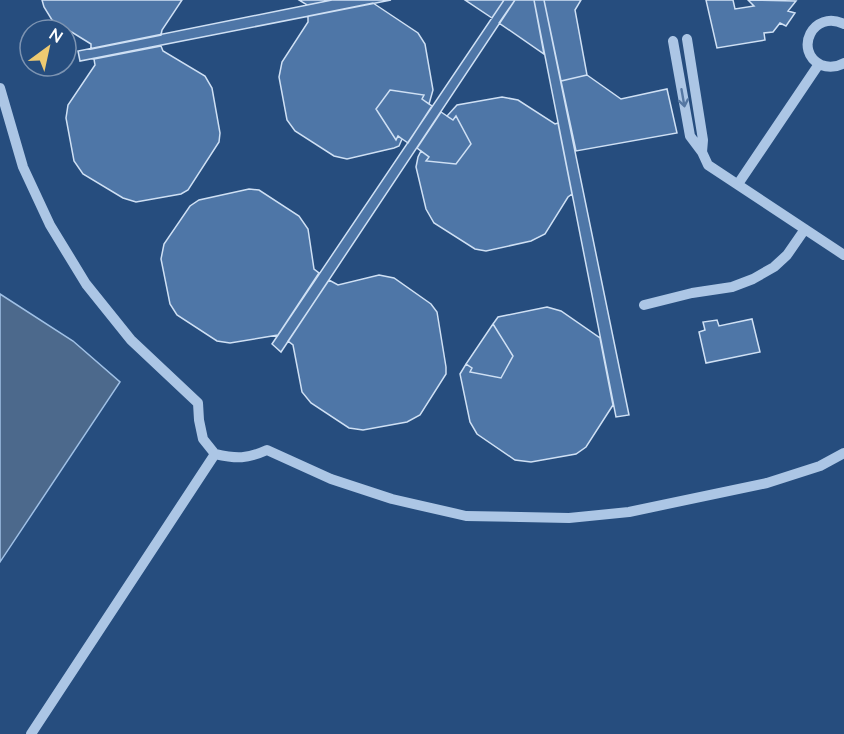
<svg xmlns="http://www.w3.org/2000/svg" width="844" height="734" font-family="Lato,sans-serif">
<rect width="100%" height="100%" fill="#264d7e"/>
<path fill="#4c698c" stroke="#a0c1e6" stroke-width="1.5" d="M 0,294 L 73,341 L 120,382 L 0,562 Z"/>
<path fill="#4e76a7" stroke="#cfe0f4" stroke-width="1.5" d="M 42,0 L 182,0 L 162,30 L 161,35 L 91,49 L 91,44 L 52,20 L 44,7 Z
M 299,0 L 332,0 L 307,5 Z
M 332,0 L 391,0 L 80,61 L 78,51 Z
M 465,0 L 504,0 L 492,18 Z
M 504,0 L 515,0 L 281,352 L 272,344 Z
M 515,0 L 534,0 L 544,54 L 499,23 Z
M 534,0 L 544,0 L 629,415 L 616,417 Z
M 544,0 L 581,0 L 575,10 L 587,75 L 561,81 Z
M 706,0 L 733,0 L 735,9 L 754,6 L 748,0 L 796,1 L 788,11 L 795,13 L 786,26 L 780,23 L 773,32 L 764,33 L 765,40 L 717,48 Z
M 373,3 L 418,33 L 425,44 L 433,90 L 429,104 L 422,99 L 424,95 L 390,90 L 376,109 L 396,140 L 398,136 L 402,139 L 399,146 L 394,148 L 347,159 L 334,156 L 295,131 L 287,120 L 279,77 L 282,62 L 308,22 L 308,16 Z
M 161,46 L 163,51 L 205,76 L 212,88 L 220,133 L 219,142 L 188,190 L 181,194 L 136,202 L 123,198 L 83,174 L 74,161 L 66,118 L 68,105 L 95,65 L 94,59 Z
M 587,75 L 621,99 L 667,89 L 677,133 L 576,151 L 561,81 Z
M 390,90 L 424,95 L 422,99 L 432,106 L 408,143 L 398,136 L 396,140 L 376,109 Z
M 502,97 L 518,100 L 555,124 L 558,123 L 572,194 L 568,197 L 545,234 L 531,241 L 486,251 L 475,249 L 434,223 L 426,209 L 416,167 L 418,157 L 421,151 L 429,157 L 426,161 L 456,164 L 471,144 L 456,116 L 453,120 L 447,116 L 457,105 Z
M 441,112 L 453,120 L 456,116 L 471,144 L 456,164 L 426,161 L 429,157 L 417,148 Z
M 249,189 L 259,190 L 299,216 L 308,229 L 314,269 L 319,273 L 278,335 L 230,343 L 217,341 L 177,315 L 170,304 L 161,259 L 164,244 L 190,206 L 199,200 Z
M 379,275 L 394,278 L 431,304 L 437,312 L 446,367 L 446,374 L 420,415 L 407,422 L 363,430 L 349,428 L 311,403 L 302,392 L 293,345 L 288,341 L 329,280 L 338,285 Z
M 547,307 L 561,311 L 600,338 L 613,405 L 586,447 L 576,454 L 531,462 L 515,460 L 477,434 L 470,422 L 460,374 L 466,364 L 472,368 L 470,372 L 501,378 L 513,356 L 493,324 L 498,317 Z
M 752,319 L 760,352 L 706,363 L 699,332 L 705,330 L 703,322 L 717,320 L 719,326 Z
M 493,324 L 513,356 L 501,378 L 470,372 L 472,368 L 466,364 Z"/>
<g fill="none" stroke-linecap="round" stroke-linejoin="round">
<path stroke="#acc6e5" stroke-width="10" d="M 844,24 C 813,9 793,51 821,65 C 829,68 837,67 844,63
M 687,39 L 703,140 L 702,152
M 673,41 L 690,136 L 702,152 L 708,165 L 844,255
M 0,88 L 23,167 L 50,225 L 86,284 L 131,340 L 198,403 L 199,420 L 203,439 L 215,454 C 237,459 247,459 267,450 L 331,479 L 392,499 L 466,516 L 569,518 L 629,512 L 767,483 L 820,466 L 844,453
M 738,184 L 819,64
M 644,305 L 692,293 L 732,287 L 753,279 L 774,267 L 787,255 L 805,229
M 31,734 L 215,454"/>
</g>
<defs><path id="oneway-shaft" d="M-6 0H5M1.5-3L5.5 0L1.5 3" fill="none" stroke-width="1.6" stroke-linecap="round" stroke-linejoin="round" transform="scale(1.5)"/></defs>
<use stroke="#5577a2" href="#oneway-shaft" transform="translate(683 98) rotate(80)"/>
<g transform="translate(48 48) rotate(33)"><circle r="28" fill="#264d7e" stroke="#7d94b2" stroke-width="1.5"/>
<path d="M0-4.5L10 22L0 15L-10 22Z" fill="#eeca71"/>
<text y="-9" font-size="16" font-weight="bold" text-anchor="middle" fill="#ffffff">N</text>
</g>
</svg>
